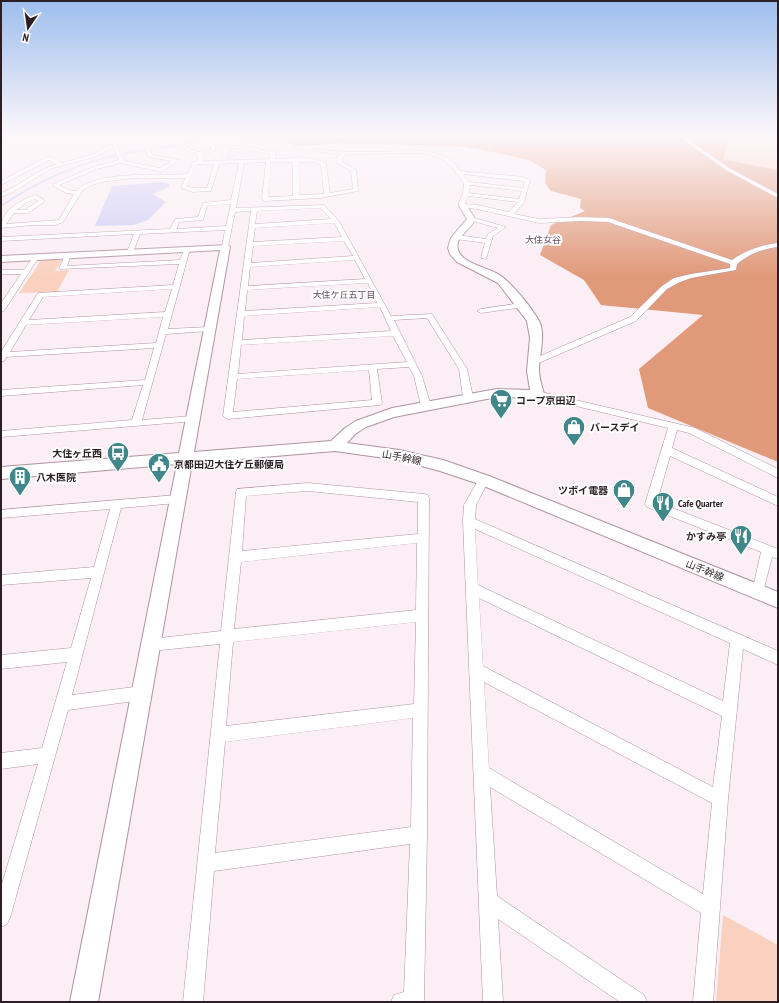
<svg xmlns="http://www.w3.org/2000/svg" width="779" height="1003" font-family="'PT Sans Narrow','Noto Sans JP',sans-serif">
<rect width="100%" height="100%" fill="#fbeef4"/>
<path fill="#fad1bf" d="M 731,136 L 778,136 L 778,170 L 723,159 Z
M 59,258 L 62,260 L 55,271 L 69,270 L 57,292 L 19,293 L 42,259 Z
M 723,915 L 778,945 L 778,1002 L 716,1002 Z"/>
<path fill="#e09979" d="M 234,136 L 731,136 L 723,159 L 778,170 L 778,462 L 648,408 L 639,369 L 703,315 L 601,305 L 584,280 L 540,255 L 551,225 L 585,211 L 580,208 L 581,199 L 551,191 L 545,183 L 546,170 L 529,160 L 493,152 L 466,147 L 341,143 L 297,146 L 284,142 L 228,138 Z"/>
<path fill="#ceccf6" d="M 163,182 L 169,184 L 169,187 L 153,194 L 166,202 L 148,220 L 134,225 L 95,226 L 112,186 Z"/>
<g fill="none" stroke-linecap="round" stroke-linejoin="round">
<path stroke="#ceccf6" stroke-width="2" d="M 1,206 C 38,181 78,163 122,154 C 149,148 181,148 206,136"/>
<g stroke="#b093a2" stroke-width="1">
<path id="street" d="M 156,136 L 172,136 L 147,140 L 152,155 L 180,160 L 161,172 L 121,163 L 97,169 L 59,185 L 69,190 L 76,191 C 95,170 159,176 187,174 L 193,162 L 197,161 L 198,158 L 197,154 L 183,149 L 206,142 L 215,145 L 215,151 L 202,154 L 204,158 L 202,161 L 270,159 L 270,154 L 240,148 L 229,149 L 227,155 L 237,156 L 237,158 L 222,156 L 225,147 L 240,146 L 275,152 L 275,159 C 288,159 315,155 326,164 L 330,193 L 353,189 L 351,171 L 337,163 L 336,158 L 341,154 L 314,151 L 312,149 L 346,152 L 427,151 L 446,157 L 455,164 L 460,171 L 523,177 L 530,180 L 524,202 L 514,214 L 539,219 L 581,217 L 609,218 L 732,260 C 746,250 761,245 778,243 L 778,247 C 762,249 749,254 737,264 L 736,270 L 691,278 L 680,282 L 667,289 L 636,321 L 534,365 L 531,364 L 530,362 L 531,360 L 630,317 L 662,286 L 674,278 L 691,274 L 730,268 L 730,264 L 608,222 L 581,221 L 539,223 L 477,209 L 461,207 L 458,204 L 463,194 L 464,183 L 451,166 L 442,159 L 426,153 L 347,154 L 342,158 L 342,162 L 356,170 L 358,191 L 320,198 L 265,201 L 262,199 L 266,162 L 244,163 L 236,208 L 324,205 L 339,221 L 391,316 L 432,314 L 467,369 L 473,397 L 468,400 L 463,397 L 459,369 L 427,318 L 394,320 L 422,376 L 431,406 L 429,408 L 426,409 L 421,406 L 414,376 L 409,367 L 377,369 L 382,403 L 380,405 L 228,419 L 223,416 L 251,211 L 235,212 L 228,247 L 225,249 L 222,247 L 225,230 L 140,234 L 133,252 L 130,254 L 127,252 L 134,234 L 1,241 L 1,237 L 170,229 L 175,219 L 198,217 L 203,203 L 231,200 L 239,163 L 219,164 L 211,191 L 193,192 L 181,188 L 185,178 L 132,178 L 103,182 L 92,185 L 83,190 L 63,222 L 56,225 L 32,225 L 1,228 C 1,211 21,199 36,195 L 44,200 L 44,202 L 28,213 L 14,213 L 6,224 L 59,220 L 74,194 L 66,193 L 53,186 L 53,184 L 93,167 L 119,160 L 113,147 L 98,156 L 50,169 L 13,192 L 1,197 L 1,193 C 21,185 36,170 57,164 L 49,160 L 3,184 L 1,185 L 1,181 L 47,157 L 51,157 L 62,163 L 94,154 L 105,147 L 123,141 ZM 143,141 L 148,157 L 172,161 L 160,168 L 125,161 L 117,146 ZM 206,145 L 211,147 L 211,150 L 199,152 L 190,149 ZM 271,162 L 293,162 L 293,196 L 268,197 ZM 299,162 L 314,162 L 321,165 L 324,194 L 299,195 ZM 197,164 L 214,164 L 207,188 L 193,188 L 186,186 ZM 463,174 L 522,181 L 525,182 L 523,188 L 469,182 ZM 470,185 L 522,191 L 519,199 L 469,193 ZM 468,196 L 518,202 L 509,212 L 477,205 L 465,204 ZM 35,199 L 38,201 L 25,210 L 17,210 L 27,202 ZM 231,204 L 226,226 L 177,229 L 179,222 L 203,220 L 207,206 ZM 320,208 L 331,219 L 255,224 L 257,211 ZM 334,223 L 342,237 L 253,242 L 255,228 ZM 344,241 L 353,256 L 251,263 L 253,246 ZM 355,260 L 365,279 L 248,286 L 250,267 ZM 368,283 L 377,303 L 245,311 L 247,290 ZM 380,307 L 391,331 L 242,340 L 244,316 ZM 393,336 L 407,362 L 238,374 L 241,345 ZM 369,370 L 372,400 L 233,412 L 237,379 Z
M 678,136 L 683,136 L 729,168 L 778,194 L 778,198 L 726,170 Z
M 471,217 L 506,227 L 493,236 L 486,259 L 481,258 L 485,243 L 456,239 L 453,237 L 456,235 L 486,239 L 488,234 L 498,228 L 469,220 L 468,219 Z
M 185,248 L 190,249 L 168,329 L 209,327 L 213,329 L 209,331 L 166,334 L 142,420 L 192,416 L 197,419 L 195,421 L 1,437 L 1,431 L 132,420 L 143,385 L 1,396 L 1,390 L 145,380 L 154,348 L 6,357 L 4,361 L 1,362 L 1,352 L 38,293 L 173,285 L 179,264 L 60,269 L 59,268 L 66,254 L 71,255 L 67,266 L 180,260 ZM 172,289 L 165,312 L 29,320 L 43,297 ZM 163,317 L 156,343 L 10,352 L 26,325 Z
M 34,256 L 39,257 L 4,311 L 1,311 L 1,303 L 21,274 L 1,274 L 1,270 L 24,270 Z
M 521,303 L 524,303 L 524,307 L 481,313 L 477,311 L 481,309 Z
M 537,391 L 695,428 L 778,469 L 778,478 L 689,433 L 677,430 L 672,448 L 778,497 L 778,506 L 670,456 L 657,502 L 778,549 L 778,559 L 772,557 L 762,596 L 758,598 L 754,596 L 752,592 L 761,552 L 647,507 L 645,504 L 668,428 L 534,396 L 532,394 Z
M 484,476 L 488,477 L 489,480 L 476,505 L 475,519 L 778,651 L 778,665 L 743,649 L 728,799 L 713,1002 L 693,1002 L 701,913 L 490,787 L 497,896 L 644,995 L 647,1002 L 620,1002 L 498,919 L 503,1002 L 483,1002 L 463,521 L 464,505 L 480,477 ZM 475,529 L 730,643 L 723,701 L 478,585 ZM 479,598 L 722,716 L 713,787 L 483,666 ZM 484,682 L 712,803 L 703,894 L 489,768 Z
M 308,483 L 424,494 L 428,495 L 429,498 L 427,834 L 424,1000 L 423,1002 L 391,1002 L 394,995 L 404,992 L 410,844 L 214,871 L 203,1002 L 183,1002 L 220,644 L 151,651 L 146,650 L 144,645 L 146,640 L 151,639 L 221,631 L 236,492 L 237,489 ZM 308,491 L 418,502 L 418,534 L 242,551 L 246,496 ZM 417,543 L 416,610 L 234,629 L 241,562 ZM 416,622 L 414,704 L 226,726 L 233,642 ZM 413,718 L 411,827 L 215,853 L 225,742 Z
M 177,495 L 181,496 L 182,499 L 181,502 L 177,503 L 121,508 L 72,695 L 142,686 L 147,688 L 149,693 L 147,698 L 142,700 L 68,710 L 10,918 L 7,924 L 1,927 L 1,887 L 38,764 L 1,769 L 1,753 L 42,748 L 67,662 L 1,669 L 1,655 L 71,648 L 91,578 L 1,585 L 1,575 L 94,567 L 110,509 L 1,518 L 1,510 Z"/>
</g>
<g stroke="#b093a2" stroke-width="2">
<path id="secondary" d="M 463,203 L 466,204 L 475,219 C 472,230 454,236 458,250 C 462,263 485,267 496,273 C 509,279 532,308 539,321 C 546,335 539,355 539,370 C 539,378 542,386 544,394 L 542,397 L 537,398 L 497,397 L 394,417 L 366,427 L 355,434 L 347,443 L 399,450 L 443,460 L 489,476 L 778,592 L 778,608 L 479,484 L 440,471 L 399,460 L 335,451 L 192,463 L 98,1002 L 70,1002 L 177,464 L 1,479 L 1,467 L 179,453 L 220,250 L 1,262 L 1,256 L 228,245 L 230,247 L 194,452 L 331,441 L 345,428 L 356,421 L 392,408 L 497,389 L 530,390 L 527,371 L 530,338 L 527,321 L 498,283 L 457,262 L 450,254 L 448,248 L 451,238 L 467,219 L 459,206 Z"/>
</g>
<use href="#street" fill="#fff" fill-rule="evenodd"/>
<use href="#secondary" fill="#fff" fill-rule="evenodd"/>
</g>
<linearGradient id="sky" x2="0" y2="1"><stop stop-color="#9dbeee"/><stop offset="0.49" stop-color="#fdf7fa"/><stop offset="1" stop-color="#fdf7fa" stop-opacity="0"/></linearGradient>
<rect width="779" height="277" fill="url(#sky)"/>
<defs>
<g id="supermarket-pin" transform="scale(1.15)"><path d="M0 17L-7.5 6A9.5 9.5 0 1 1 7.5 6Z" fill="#3f878a" stroke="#fff"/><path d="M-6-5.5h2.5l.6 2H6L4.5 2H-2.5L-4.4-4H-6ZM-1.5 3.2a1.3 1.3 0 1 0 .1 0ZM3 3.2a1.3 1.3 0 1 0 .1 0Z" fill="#fff"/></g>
<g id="shop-pin" transform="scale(1.15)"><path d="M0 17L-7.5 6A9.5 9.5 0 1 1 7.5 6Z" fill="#3f878a" stroke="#fff"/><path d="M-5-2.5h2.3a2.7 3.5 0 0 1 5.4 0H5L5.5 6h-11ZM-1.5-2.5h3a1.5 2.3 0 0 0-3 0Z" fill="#fff"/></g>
<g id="bus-pin" transform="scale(1.15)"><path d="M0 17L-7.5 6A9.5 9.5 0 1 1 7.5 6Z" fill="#3f878a" stroke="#fff"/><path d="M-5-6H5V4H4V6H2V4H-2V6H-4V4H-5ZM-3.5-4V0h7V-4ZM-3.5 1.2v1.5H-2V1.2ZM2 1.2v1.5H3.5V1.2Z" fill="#fff"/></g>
<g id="civic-pin" transform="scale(1.15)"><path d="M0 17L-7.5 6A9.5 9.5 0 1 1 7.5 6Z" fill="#3f878a" stroke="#fff"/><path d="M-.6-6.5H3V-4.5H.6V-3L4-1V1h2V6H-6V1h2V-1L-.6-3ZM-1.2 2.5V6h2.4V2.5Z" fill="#fff"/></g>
<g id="building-pin" transform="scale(1.15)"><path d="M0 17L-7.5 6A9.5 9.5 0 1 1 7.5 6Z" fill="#3f878a" stroke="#fff"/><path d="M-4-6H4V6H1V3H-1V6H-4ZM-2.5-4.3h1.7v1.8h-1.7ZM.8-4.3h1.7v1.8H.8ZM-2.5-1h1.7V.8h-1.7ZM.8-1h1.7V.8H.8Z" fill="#fff"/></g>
<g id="restaurant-pin" transform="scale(1.15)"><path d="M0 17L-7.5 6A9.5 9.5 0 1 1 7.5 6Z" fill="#3f878a" stroke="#fff"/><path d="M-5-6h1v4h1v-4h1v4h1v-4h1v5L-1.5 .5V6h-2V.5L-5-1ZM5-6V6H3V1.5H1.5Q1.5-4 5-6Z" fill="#fff"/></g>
</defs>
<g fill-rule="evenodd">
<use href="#supermarket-pin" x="501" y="400"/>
<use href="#shop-pin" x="574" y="427"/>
<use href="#bus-pin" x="118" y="453"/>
<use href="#civic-pin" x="159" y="464"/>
<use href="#building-pin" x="20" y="477"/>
<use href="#shop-pin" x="624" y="490"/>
<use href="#restaurant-pin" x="663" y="503"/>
<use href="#restaurant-pin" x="741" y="536"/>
</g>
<g text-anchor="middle" stroke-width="4" stroke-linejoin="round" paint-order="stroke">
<g font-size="9" fill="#674c5a" stroke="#fff">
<text x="543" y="243">大住女谷</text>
<text x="344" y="298">大住ケ丘五丁目</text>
</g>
<g font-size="10" font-weight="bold" fill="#2b1f25" stroke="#fff" text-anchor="start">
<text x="516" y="404">コープ京田辺</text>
<text x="590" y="431">バースデイ</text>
<text x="102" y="457" text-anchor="end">大住ヶ丘西</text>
<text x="174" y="468">京都田辺大住ケ丘郵便局</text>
<text x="36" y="481">八木医院</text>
<text x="608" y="494" text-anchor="end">ツボイ電器</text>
<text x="678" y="507">Cafe Quarter</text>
<text x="726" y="540" text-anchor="end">かすみ亭</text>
</g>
<g font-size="10" fill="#2b1f25" stroke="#fff">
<text transform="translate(402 457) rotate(11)" y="4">山手幹線</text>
<text transform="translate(705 570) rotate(22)" y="4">山手幹線</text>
</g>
</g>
<rect width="779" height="1003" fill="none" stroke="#2b1f25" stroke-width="4"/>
<g transform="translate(28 28) rotate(193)" stroke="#ffffff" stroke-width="3" paint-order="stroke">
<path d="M0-3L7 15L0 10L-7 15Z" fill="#2b1f25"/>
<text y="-6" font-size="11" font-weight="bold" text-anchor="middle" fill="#2b1f25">N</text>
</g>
</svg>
